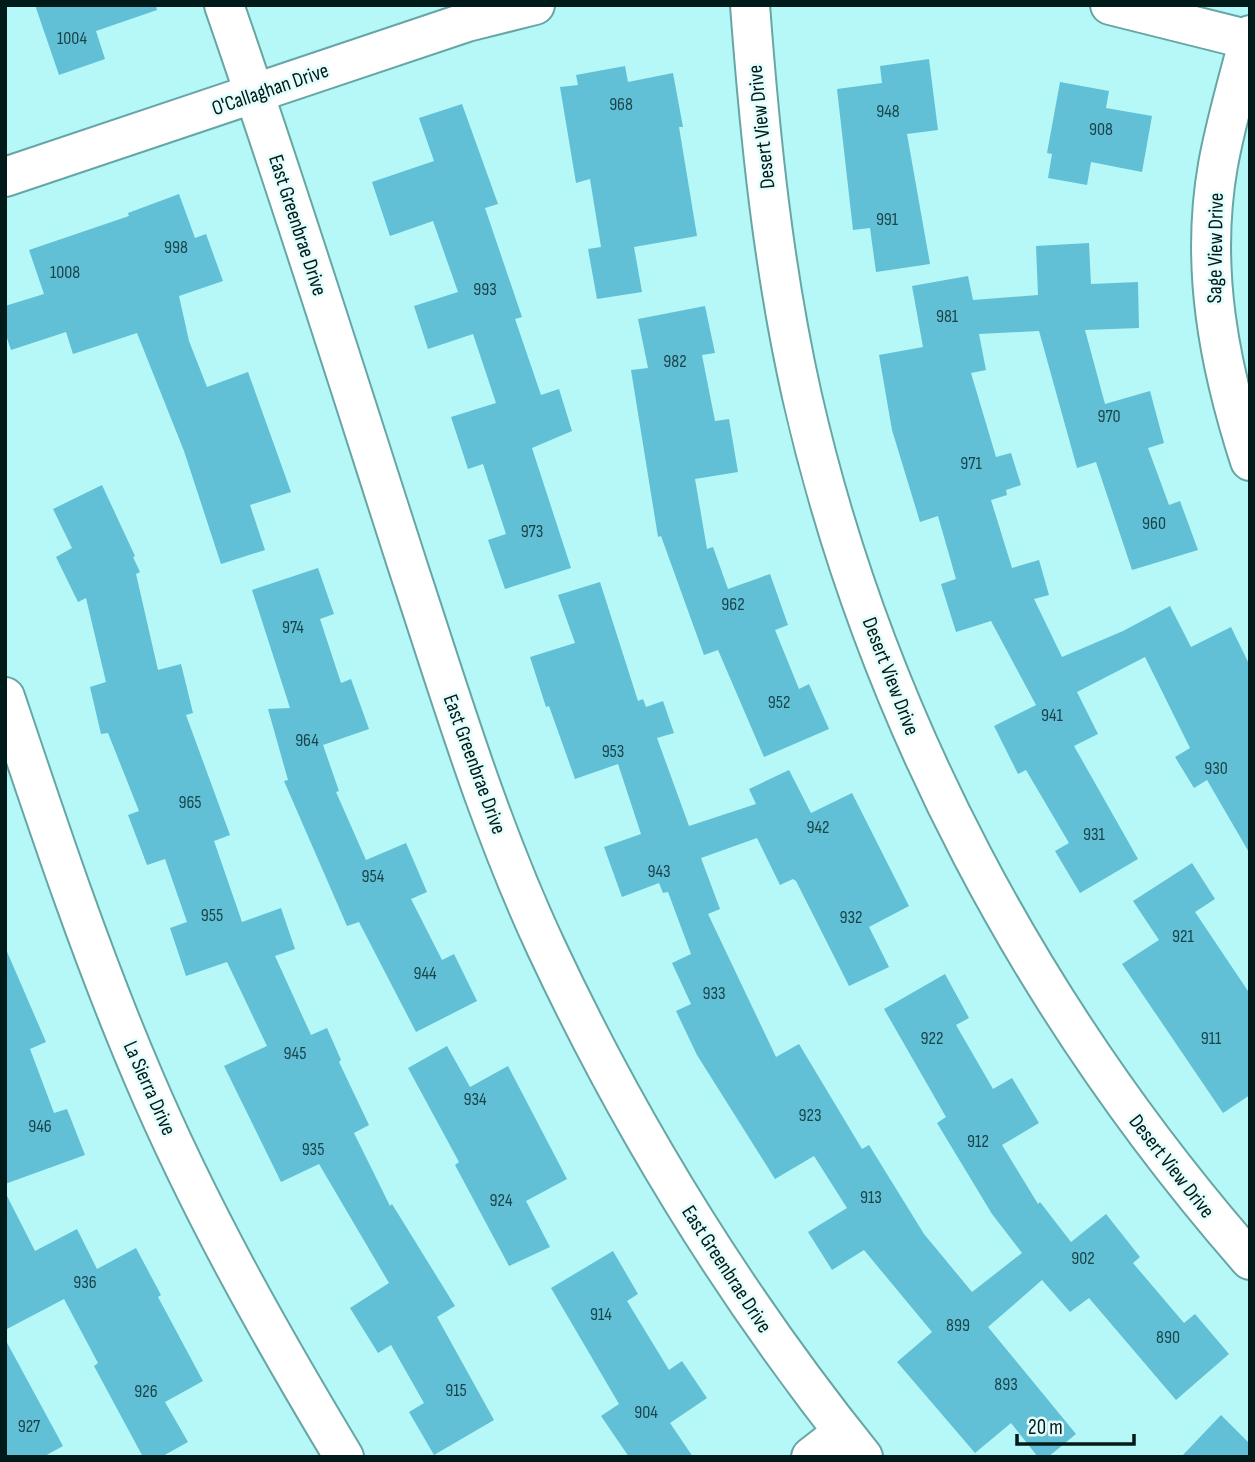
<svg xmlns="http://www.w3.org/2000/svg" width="1255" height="1462" font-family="'Sofia Sans Condensed',sans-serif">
<rect width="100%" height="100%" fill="#b6f7f7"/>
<path fill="#61c0d6" d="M 35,5 L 156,5 L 157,10 L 96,31 L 105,59 L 59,75 Z
M 929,59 L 938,130 L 907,134 L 930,264 L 876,272 L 870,228 L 853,230 L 837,89 L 882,83 L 880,66 Z
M 625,66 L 628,82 L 673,73 L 683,127 L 679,127 L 697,236 L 634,247 L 642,292 L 597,299 L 588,249 L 601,247 L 590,179 L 576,183 L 560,87 L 578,85 L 576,75 Z
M 1060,82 L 1109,91 L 1106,108 L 1152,116 L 1142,172 L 1091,162 L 1087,185 L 1048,178 L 1052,154 L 1047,153 Z
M 462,104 L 498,204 L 485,208 L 522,317 L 515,319 L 541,395 L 559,389 L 572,431 L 532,448 L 571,568 L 505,589 L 488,540 L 506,534 L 483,464 L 468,469 L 451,417 L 496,403 L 473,334 L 428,349 L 414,306 L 458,292 L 433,221 L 390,236 L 372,182 L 434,161 L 419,118 Z
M 179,194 L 195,238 L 206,234 L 223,281 L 179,296 L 189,341 L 207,387 L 248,372 L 291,492 L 250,505 L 265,550 L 221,564 L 184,451 L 137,333 L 73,354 L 66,332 L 11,350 L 5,332 L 5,306 L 44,294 L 29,250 L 129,216 L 128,213 Z
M 1089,243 L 1091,284 L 1138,282 L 1139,328 L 1085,330 L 1105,404 L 1150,391 L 1164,443 L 1148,448 L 1169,505 L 1180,501 L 1198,550 L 1132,570 L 1096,462 L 1077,468 L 1039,331 L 979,334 L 986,370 L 971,373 L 996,457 L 1011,453 L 1021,485 L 1006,490 L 1007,495 L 991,500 L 1012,568 L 1039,560 L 1049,595 L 1034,599 L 1062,657 L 1123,631 L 1170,606 L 1191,647 L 1231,627 L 1250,666 L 1250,854 L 1207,780 L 1194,788 L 1175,757 L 1190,748 L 1145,657 L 1077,692 L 1098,734 L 1074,746 L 1138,859 L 1080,893 L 1055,851 L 1069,843 L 1026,770 L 1018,774 L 994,726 L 1036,705 L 991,621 L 956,632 L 941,584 L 956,579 L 938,516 L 920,522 L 892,430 L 879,355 L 923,347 L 912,286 L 968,276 L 973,300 L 1038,295 L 1036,246 Z
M 705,306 L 715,353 L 702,355 L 715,421 L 729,419 L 738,472 L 695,479 L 707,549 L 713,547 L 728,589 L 770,574 L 788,625 L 775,630 L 799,689 L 809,684 L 829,729 L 764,757 L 718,650 L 704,655 L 661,536 L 658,537 L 631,370 L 648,368 L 638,319 Z
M 102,485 L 135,556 L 133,557 L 140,572 L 136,574 L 158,670 L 181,664 L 193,713 L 186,715 L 230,835 L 214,841 L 242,922 L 281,908 L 295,949 L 275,956 L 311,1035 L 327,1028 L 341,1060 L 339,1062 L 369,1125 L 354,1133 L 390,1206 L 392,1204 L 455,1306 L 437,1317 L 494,1420 L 434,1455 L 409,1412 L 424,1403 L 391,1345 L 378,1353 L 350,1308 L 389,1283 L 319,1164 L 281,1182 L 224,1066 L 267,1046 L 227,962 L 186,976 L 170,928 L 187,922 L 165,859 L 147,865 L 128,815 L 139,811 L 108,733 L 101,734 L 90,687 L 106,682 L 86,598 L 78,602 L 56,557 L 72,548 L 53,509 Z
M 318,568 L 334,614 L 320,619 L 341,683 L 351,679 L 369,729 L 323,745 L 339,791 L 336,792 L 366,860 L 406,843 L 427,892 L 411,899 L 442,960 L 454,954 L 477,1001 L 416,1032 L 359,922 L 347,926 L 284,781 L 288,780 L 268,709 L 290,708 L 252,590 Z
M 600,582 L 638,701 L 643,699 L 646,707 L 663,701 L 674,733 L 657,738 L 689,826 L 756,804 L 749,789 L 789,770 L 811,813 L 852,793 L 909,906 L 869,927 L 889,967 L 849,986 L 796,881 L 793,879 L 780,885 L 757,838 L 701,858 L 720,909 L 708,914 L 776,1057 L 799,1044 L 862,1149 L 869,1145 L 924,1234 L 972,1292 L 1022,1253 L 992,1214 L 937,1123 L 946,1117 L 884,1009 L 945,974 L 969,1018 L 956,1025 L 993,1089 L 1012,1078 L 1039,1123 L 1002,1145 L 1038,1204 L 1040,1202 L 1071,1242 L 1106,1214 L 1140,1257 L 1133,1263 L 1184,1323 L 1195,1314 L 1229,1354 L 1176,1400 L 1089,1298 L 1070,1312 L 1042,1280 L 988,1327 L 1076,1434 L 1048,1457 L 1038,1457 L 1011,1423 L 975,1453 L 897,1362 L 932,1332 L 864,1250 L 832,1270 L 808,1232 L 847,1208 L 814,1156 L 775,1179 L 697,1055 L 676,1011 L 691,1004 L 672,963 L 691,954 L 668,892 L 663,893 L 659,883 L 622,897 L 604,847 L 641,834 L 618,764 L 575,779 L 549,706 L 546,707 L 530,657 L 575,643 L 558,595 Z
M 1192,863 L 1215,899 L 1195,912 L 1250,994 L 1250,1095 L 1223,1113 L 1122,964 L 1159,940 L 1133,901 Z
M 5,947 L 46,1042 L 30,1049 L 54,1113 L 67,1109 L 85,1155 L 5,1184 Z
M 447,1046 L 470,1087 L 508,1066 L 567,1179 L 526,1201 L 550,1247 L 509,1266 L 455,1165 L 459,1162 L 408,1068 Z
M 5,1192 L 35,1251 L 77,1229 L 97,1269 L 136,1248 L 161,1295 L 158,1297 L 203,1381 L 165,1402 L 188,1442 L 161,1457 L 143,1457 L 94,1366 L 98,1363 L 64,1299 L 5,1330 Z
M 613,1251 L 638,1294 L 627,1301 L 669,1370 L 682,1361 L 707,1398 L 670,1423 L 693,1457 L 629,1457 L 601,1416 L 619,1404 L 551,1288 Z
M 5,1339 L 63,1446 L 43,1457 L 5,1457 Z
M 1221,1415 L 1250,1444 L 1250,1457 L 1181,1457 Z"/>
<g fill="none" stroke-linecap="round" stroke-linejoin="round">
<g stroke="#67a6a5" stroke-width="42">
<path id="minor" d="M 224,5 C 289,192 348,381 409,570 C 451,697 489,825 546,947 C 631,1129 737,1300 863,1457
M 750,5 C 760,137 773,267 802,396 C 875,717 1034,1013 1250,1260
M 1110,5 L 1250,40
M 1250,35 C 1239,78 1226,121 1218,165 C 1200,267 1219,365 1250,461
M 5,177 L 467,22 L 535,5
M 5,697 C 48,825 90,952 143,1076 C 199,1208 270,1334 344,1457
M 811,1457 L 843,1432"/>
</g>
<use href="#minor" stroke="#fff" stroke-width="38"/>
</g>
<g text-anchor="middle" stroke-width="5" stroke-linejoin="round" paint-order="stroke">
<g font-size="18" fill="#19444a">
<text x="72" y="44">1004</text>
<text x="621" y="110">968</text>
<text x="888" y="117">948</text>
<text x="1101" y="135">908</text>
<text x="887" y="225">991</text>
<text x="176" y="253">998</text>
<text x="65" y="278">1008</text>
<text x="485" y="295">993</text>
<text x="947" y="322">981</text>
<text x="675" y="367">982</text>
<text x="1109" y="422">970</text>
<text x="971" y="469">971</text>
<text x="1154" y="529">960</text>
<text x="532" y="537">973</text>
<text x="733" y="610">962</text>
<text x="293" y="633">974</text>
<text x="779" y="708">952</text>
<text x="1052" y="721">941</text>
<text x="307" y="746">964</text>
<text x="613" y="757">953</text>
<text x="1216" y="774">930</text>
<text x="190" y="808">965</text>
<text x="818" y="833">942</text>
<text x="1094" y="840">931</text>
<text x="659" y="877">943</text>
<text x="373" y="882">954</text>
<text x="212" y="921">955</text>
<text x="851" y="923">932</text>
<text x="1183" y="942">921</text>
<text x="425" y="979">944</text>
<text x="714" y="999">933</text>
<text x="932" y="1044">922</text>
<text x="1211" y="1044">911</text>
<text x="295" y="1059">945</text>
<text x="475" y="1105">934</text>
<text x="810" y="1121">923</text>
<text x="40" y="1132">946</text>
<text x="978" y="1147">912</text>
<text x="313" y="1155">935</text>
<text x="871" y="1203">913</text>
<text x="501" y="1206">924</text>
<text x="1083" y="1264">902</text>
<text x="85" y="1288">936</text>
<text x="601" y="1320">914</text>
<text x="958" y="1331">899</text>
<text x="1168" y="1343">890</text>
<text x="1006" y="1390">893</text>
<text x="456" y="1396">915</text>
<text x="146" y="1397">926</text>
<text x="646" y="1418">904</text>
<text x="29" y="1432">927</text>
</g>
<g font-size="21" fill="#011b1b" stroke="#e3fcfc">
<text transform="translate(270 89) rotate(-19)" y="7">O'Callaghan Drive</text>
<text transform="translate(761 127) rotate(-96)" y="7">Desert View Drive</text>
<text transform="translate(298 225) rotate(72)" y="7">East Greenbrae Drive</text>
<text transform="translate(1215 248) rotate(-89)" y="7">Sage View Drive</text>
<text transform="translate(891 676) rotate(69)" y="7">Desert View Drive</text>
<text transform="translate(475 764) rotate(70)" y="7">East Greenbrae Drive</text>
<text transform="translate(150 1088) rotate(66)" y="7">La Sierra Drive</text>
<text transform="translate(1172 1166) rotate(52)" y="7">Desert View Drive</text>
<text transform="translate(727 1269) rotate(57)" y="7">East Greenbrae Drive</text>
</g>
</g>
<rect width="1255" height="1462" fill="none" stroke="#011b1b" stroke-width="14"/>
<path d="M1017 1434v10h117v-10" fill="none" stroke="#011b1b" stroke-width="3.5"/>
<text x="1028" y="1434" font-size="21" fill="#011b1b" stroke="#e3fcfc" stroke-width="5" paint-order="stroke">20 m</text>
</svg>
